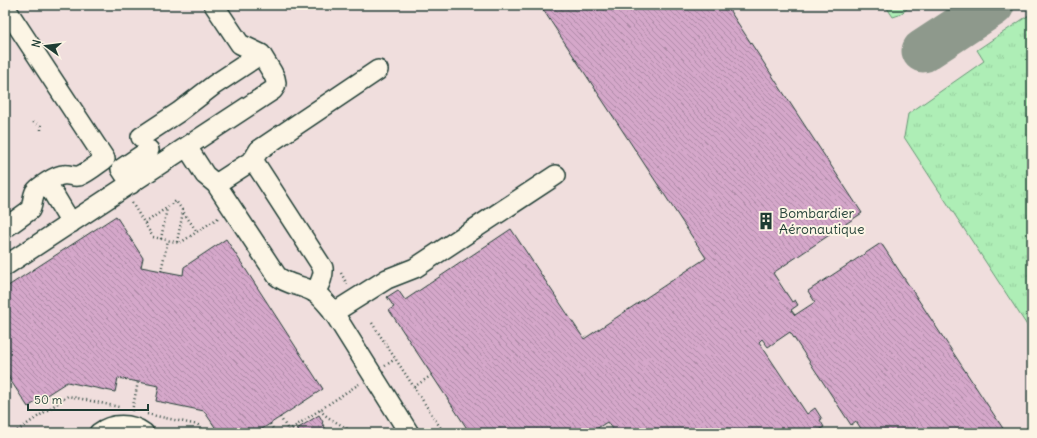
<svg xmlns="http://www.w3.org/2000/svg" width="1037" height="438" font-family="Delius,sans-serif">
<defs>
<pattern id="grass-tufts" width="24" height="20" patternUnits="userSpaceOnUse"><rect width="24" height="20" fill="#aeeeb6"/><path d="M3 7l-1-3M5 7V3M7 7l1-3M15 17l-1-3M17 17v-4M19 17l1-3" fill="none" stroke="#95cd9d"/></pattern>
<pattern id="building-back-hatch" width="6" height="6" patternUnits="userSpaceOnUse"><rect width="6" height="6" fill="#d5a7ca"/><path d="M-1 5l2 2M0 0l6 6M5-1l2 2" fill="none" stroke="#ac89a5"/></pattern>
</defs>
<rect width="100%" height="100%" fill="#fcf5e5"/>
<filter id="ink" filterUnits="userSpaceOnUse"><feTurbulence type="fractalNoise" baseFrequency=".025" numOctaves="2"/><feDisplacementMap in="SourceGraphic" scale="8" xChannelSelector="R" yChannelSelector="G"/><feConvolveMatrix kernelMatrix="1 2 1 2 8 2 1 2 1" color-interpolation-filters="sRGB"/></filter>
<g filter="url(#ink)">
<path fill="#f0dedd" d="M 5,5 L 1032,5 L 1032,433 L 5,433 Z"/>
<path fill="url(#grass-tufts)" stroke="#669675" d="M 885,5 L 912,5 L 899,15 L 893,17 Z
M 1032,13 L 1032,333 L 904,137 L 908,114 L 984,61 L 977,50 Z"/>
<g fill="none" stroke-linecap="round" stroke-linejoin="round">
<path stroke="#8e998c" stroke-width="43" d="M 923,51 L 993,5"/>
</g>
<path fill="url(#building-back-hatch)" stroke="#1f3d34" d="M 540,5 L 726,5 L 862,213 L 773,273 L 792,302 L 795,300 L 798,305 L 791,310 L 795,315 L 815,302 L 808,291 L 881,243 L 1006,433 L 864,433 L 856,421 L 851,425 L 790,332 L 768,347 L 762,339 L 759,342 L 807,414 L 815,408 L 822,419 L 820,420 L 824,427 L 816,432 L 817,433 L 615,433 L 607,422 L 590,433 L 470,433 L 389,310 L 394,307 L 387,297 L 398,290 L 405,300 L 511,229 L 584,339 L 706,258 Z
M 116,216 L 143,258 L 141,267 L 183,275 L 184,267 L 226,239 L 323,389 L 256,433 L 219,433 L 204,411 L 156,401 L 159,386 L 118,378 L 115,392 L 67,382 L 28,407 L 5,372 L 5,288 Z
M 319,415 L 323,422 L 322,423 L 328,432 L 326,433 L 300,433 L 297,429 Z"/>
<g fill="none" stroke-linecap="round" stroke-linejoin="round">
<g stroke="#1f3d34" stroke-width="22">
<path id="minor" d="M 5,7 L 105,159 C 98,164 87,173 79,176 C 73,177 69,174 63,175 C 57,175 38,187 35,192 C 32,198 33,205 30,210 L 5,228
M 141,137 L 179,112 L 214,85 L 261,54
M 187,147 L 205,175 L 216,184 L 277,276 C 287,285 302,285 314,292 C 321,296 326,303 332,310 L 409,433
M 253,160 L 259,150 L 378,70
M 47,183 L 71,223
M 131,184 L 121,169 L 149,150
M 216,184 L 253,160 L 323,268 C 324,277 319,285 315,293
M 5,266 L 273,90 L 275,87 L 276,83 L 275,78 L 272,72 L 261,54 L 240,44 L 214,5
M 333,313 L 387,279 L 415,268 L 556,175
M 99,433 C 112,423 131,423 144,433"/>
</g>
<path stroke="#1f3d34" stroke-width="2.5" stroke-dasharray="1 3" stroke-linecap="butt" d="M 33,122 L 41,126 L 41,133
M 132,203 L 153,237 L 180,243 L 218,218
M 145,223 L 176,201 L 197,232
M 161,239 L 167,208
M 177,242 L 183,212
M 161,271 L 168,240
M 341,273 L 347,284
M 372,323 L 444,433
M 385,366 L 395,359
M 414,387 L 432,375
M 320,410 C 328,420 343,424 352,433
M 132,411 L 138,382
M 147,414 L 198,425 L 203,433
M 280,417 L 289,431
M 270,424 L 276,433
M 14,433 L 68,396 L 119,407
M 285,433 L 359,384"/>
<use href="#minor" stroke="#fcf5e5" stroke-width="19"/>
</g>
</g>
<defs>
<g id="building-bare" transform="scale(1.38)"><path d="M-4-6H4V6H1V3H-1V6H-4ZM-2.5-4.3h1.7v1.8h-1.7ZM.8-4.3h1.7v1.8H.8ZM-2.5-1h1.7V.8h-1.7ZM.8-1h1.7V.8H.8Z" fill="#1f3d34" stroke="#fcf5e5" stroke-width="2.5" paint-order="stroke"/></g>
</defs>
<g fill-rule="evenodd">
<use href="#building-bare" x="766" y="221"/>
</g>
<g text-anchor="middle" stroke-width="4" stroke-linejoin="round" paint-order="stroke">
<g font-size="14" fill="#1f3d34" stroke="#fcf5e5" text-anchor="start">
<text x="779" y="218">Bombardier<tspan x="779" dy="16">Aéronautique</tspan></text>
</g>
</g>
<rect width="1037" height="438" fill="none" stroke="#fcf5e5" stroke-width="20"/>
<rect x="10" y="10" width="1017" height="418" fill="none" stroke="#1f3d34" stroke-width="1.5" filter="url(#ink)"/>
<g transform="translate(46 46) rotate(284)" stroke="#fcf5e5" stroke-width="3" paint-order="stroke">
<path d="M0-3L7 15L0 10L-7 15Z" fill="#1f3d34"/>
<text y="-6" font-size="11" font-weight="bold" text-anchor="middle" fill="#1f3d34">N</text>
</g>
<path d="M28 404v6h120v-6" fill="none" stroke="#1f3d34" stroke-width="2"/>
<text x="34" y="404" font-size="12" fill="#1f3d34" stroke="#fcf5e5" stroke-width="3" paint-order="stroke">50 m</text>
</svg>
